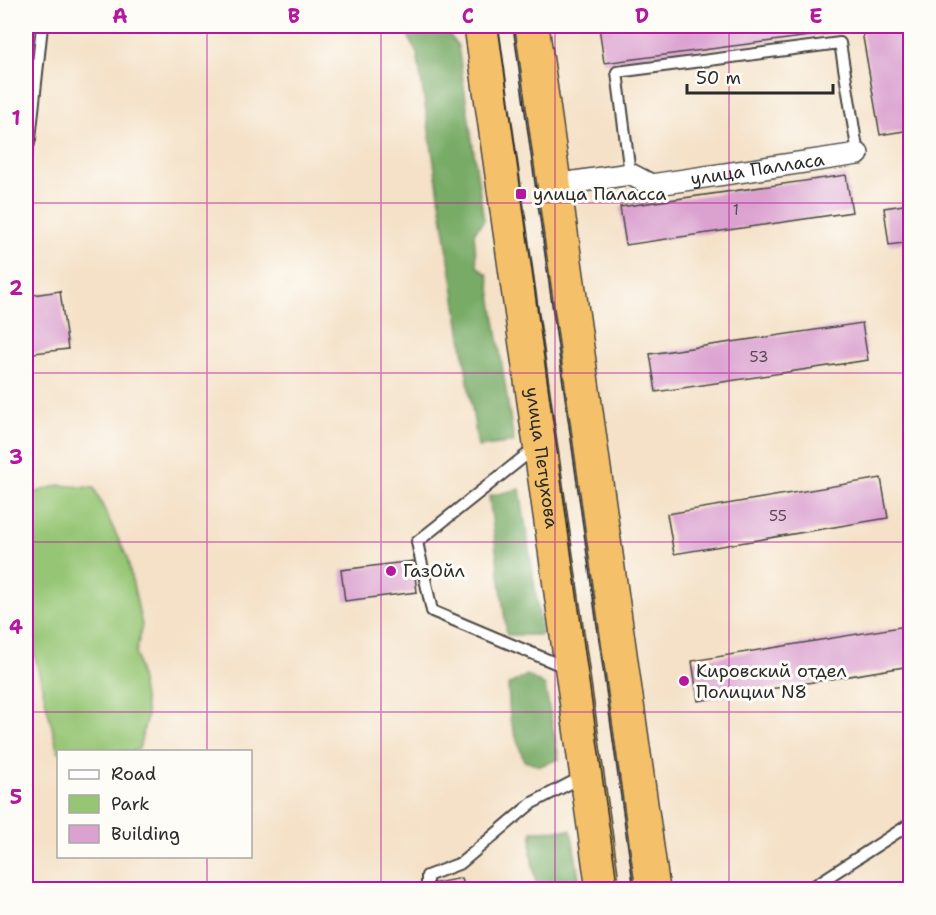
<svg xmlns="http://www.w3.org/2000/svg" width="936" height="915" font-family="'Shantell Sans',sans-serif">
<rect width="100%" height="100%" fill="#fdfcf7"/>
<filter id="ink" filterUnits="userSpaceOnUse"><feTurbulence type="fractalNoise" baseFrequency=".0167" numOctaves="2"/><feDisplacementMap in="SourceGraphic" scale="12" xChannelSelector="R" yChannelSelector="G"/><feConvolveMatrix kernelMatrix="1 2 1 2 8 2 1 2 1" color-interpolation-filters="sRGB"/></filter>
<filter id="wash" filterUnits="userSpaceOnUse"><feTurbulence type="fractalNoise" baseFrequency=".008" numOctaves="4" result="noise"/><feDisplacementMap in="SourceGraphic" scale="24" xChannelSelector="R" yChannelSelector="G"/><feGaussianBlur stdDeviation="1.35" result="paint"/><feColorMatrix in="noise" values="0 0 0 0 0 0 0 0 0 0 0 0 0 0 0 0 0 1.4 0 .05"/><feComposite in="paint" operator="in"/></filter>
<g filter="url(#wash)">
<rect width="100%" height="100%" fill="#f4e1c7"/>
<path fill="#96c675" stroke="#607850" stroke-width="1.5" d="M 60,485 L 94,488 L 127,557 L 142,625 L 136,653 L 147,715 L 139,749 L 133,751 L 58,752 L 26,620 L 26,495 Z"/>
<path fill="#78ab66" stroke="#526b48" stroke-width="1.5" d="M 403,26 L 448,26 L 449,34 L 458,46 L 484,220 L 474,233 L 477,266 L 488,275 L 514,442 L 478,447 L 417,53 Z
M 520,489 L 542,635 L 507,635 L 489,496 Z
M 527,675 L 545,686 L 559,759 L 540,766 L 524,761 L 510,719 L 508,685 Z
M 571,830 L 581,889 L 537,889 L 531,854 L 532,831 Z"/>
<g id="blocks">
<path fill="#dba2d0" d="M 599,26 L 831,26 L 832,33 L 604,63 Z
M 861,26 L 910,26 L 910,130 L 880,135 Z
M 846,175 L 852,212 L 626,245 L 620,207 Z
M 910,204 L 910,242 L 889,245 L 884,208 Z
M 60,291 L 68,349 L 26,354 L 26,296 Z
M 862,323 L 868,360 L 656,392 L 650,354 Z
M 881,478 L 888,518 L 674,554 L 667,514 Z
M 413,561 L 417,592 L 345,601 L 341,570 Z
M 906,626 L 910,666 L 698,701 L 692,661 Z
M 462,878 L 465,890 L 409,890 L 409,888 Z"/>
</g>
</g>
<g filter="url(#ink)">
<use href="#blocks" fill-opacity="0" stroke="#494642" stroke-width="1.5"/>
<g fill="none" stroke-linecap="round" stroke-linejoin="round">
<g stroke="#494642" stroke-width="14">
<path id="lane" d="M 26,155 L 30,139 L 42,26
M 630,174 L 617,72 L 840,43 L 858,154
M 535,448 L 417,542 L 432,611 L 567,668
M 427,885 L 427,876 L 461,863 L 532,803 L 584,776
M 808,890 L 910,824"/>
</g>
<g stroke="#494642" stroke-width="24">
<g id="street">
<path id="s1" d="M 554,185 L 630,174 L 651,185 L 858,154"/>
</g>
</g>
<g stroke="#494642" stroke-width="36">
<g id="highway">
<path id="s2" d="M 481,26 L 603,890"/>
<path d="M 532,26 L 653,890"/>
</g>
</g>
<use href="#lane" stroke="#fff" stroke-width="10"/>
<use href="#street" stroke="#fff" stroke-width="21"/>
<use href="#highway" stroke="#f4c16a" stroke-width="33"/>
<path stroke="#2b2b2b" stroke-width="1.5" d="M 498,26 L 618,890
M 513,26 L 634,890"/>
</g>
</g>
<path fill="none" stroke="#b5179e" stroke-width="1.5" stroke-opacity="0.55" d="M 207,26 L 207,752M 381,26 L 381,890M 555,26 L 555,890M 729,26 L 729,890M 26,203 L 910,203M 26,373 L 910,373M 26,542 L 910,542M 26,712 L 910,712M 207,856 L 207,890"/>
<g fill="#b5179e" stroke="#fdfcf7" stroke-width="2">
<rect x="515" y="188" width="12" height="12" rx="3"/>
<circle cx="391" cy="571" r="6"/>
<circle cx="684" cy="681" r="6"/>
</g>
<g text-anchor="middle" stroke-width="6" stroke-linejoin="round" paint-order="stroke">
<g font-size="15" fill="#574954">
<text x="736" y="215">1</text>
<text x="759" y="362">53</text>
<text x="778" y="521">55</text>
</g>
<g font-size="18" fill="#2b2b2b" stroke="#fdfcf7">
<text dy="6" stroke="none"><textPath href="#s1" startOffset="208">улица Палласа</textPath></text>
<text dy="6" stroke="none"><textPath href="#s2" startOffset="436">улица Петухова</textPath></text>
</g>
<g font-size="18" fill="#2b2b2b" stroke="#fdfcf7" text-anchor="start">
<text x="533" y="200">улица Паласса</text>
<text x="403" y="577">ГазОйл</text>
<text x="696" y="677">Кировский отдел<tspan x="696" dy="21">Полиции N8</tspan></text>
</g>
</g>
<rect width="936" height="915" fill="none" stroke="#fdfcf7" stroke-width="66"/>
<rect x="57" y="750" width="195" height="108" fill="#fdfcf7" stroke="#a9a8a5" stroke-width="1.5"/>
<rect x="69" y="770" width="30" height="9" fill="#ffffff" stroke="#a9a8a5" stroke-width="1.5"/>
<text x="111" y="780" font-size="18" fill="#2b2b2b">Road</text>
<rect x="69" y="795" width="30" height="18" fill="#96c675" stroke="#a9a8a5" stroke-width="1.5"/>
<text x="111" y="810" font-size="18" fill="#2b2b2b">Park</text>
<rect x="69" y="825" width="30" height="18" fill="#dba2d0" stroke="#a9a8a5" stroke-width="1.5"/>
<text x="111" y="840" font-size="18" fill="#2b2b2b">Building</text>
<path d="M687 84v9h146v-9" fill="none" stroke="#2b2b2b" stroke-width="3"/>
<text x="696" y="84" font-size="18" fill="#2b2b2b" stroke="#fdfcf7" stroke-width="4.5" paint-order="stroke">50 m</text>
<rect x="33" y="33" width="870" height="849" fill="none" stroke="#b5179e" stroke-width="2"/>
<g font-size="20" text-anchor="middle" font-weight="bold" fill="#b5179e">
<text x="120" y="23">A</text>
<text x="294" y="23">B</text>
<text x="468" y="23">C</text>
<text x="642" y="23">D</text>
<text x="816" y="23">E</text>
<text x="16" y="125">1</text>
<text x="16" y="295">2</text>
<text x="16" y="464">3</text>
<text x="16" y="634">4</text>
<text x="16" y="804">5</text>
</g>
</svg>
